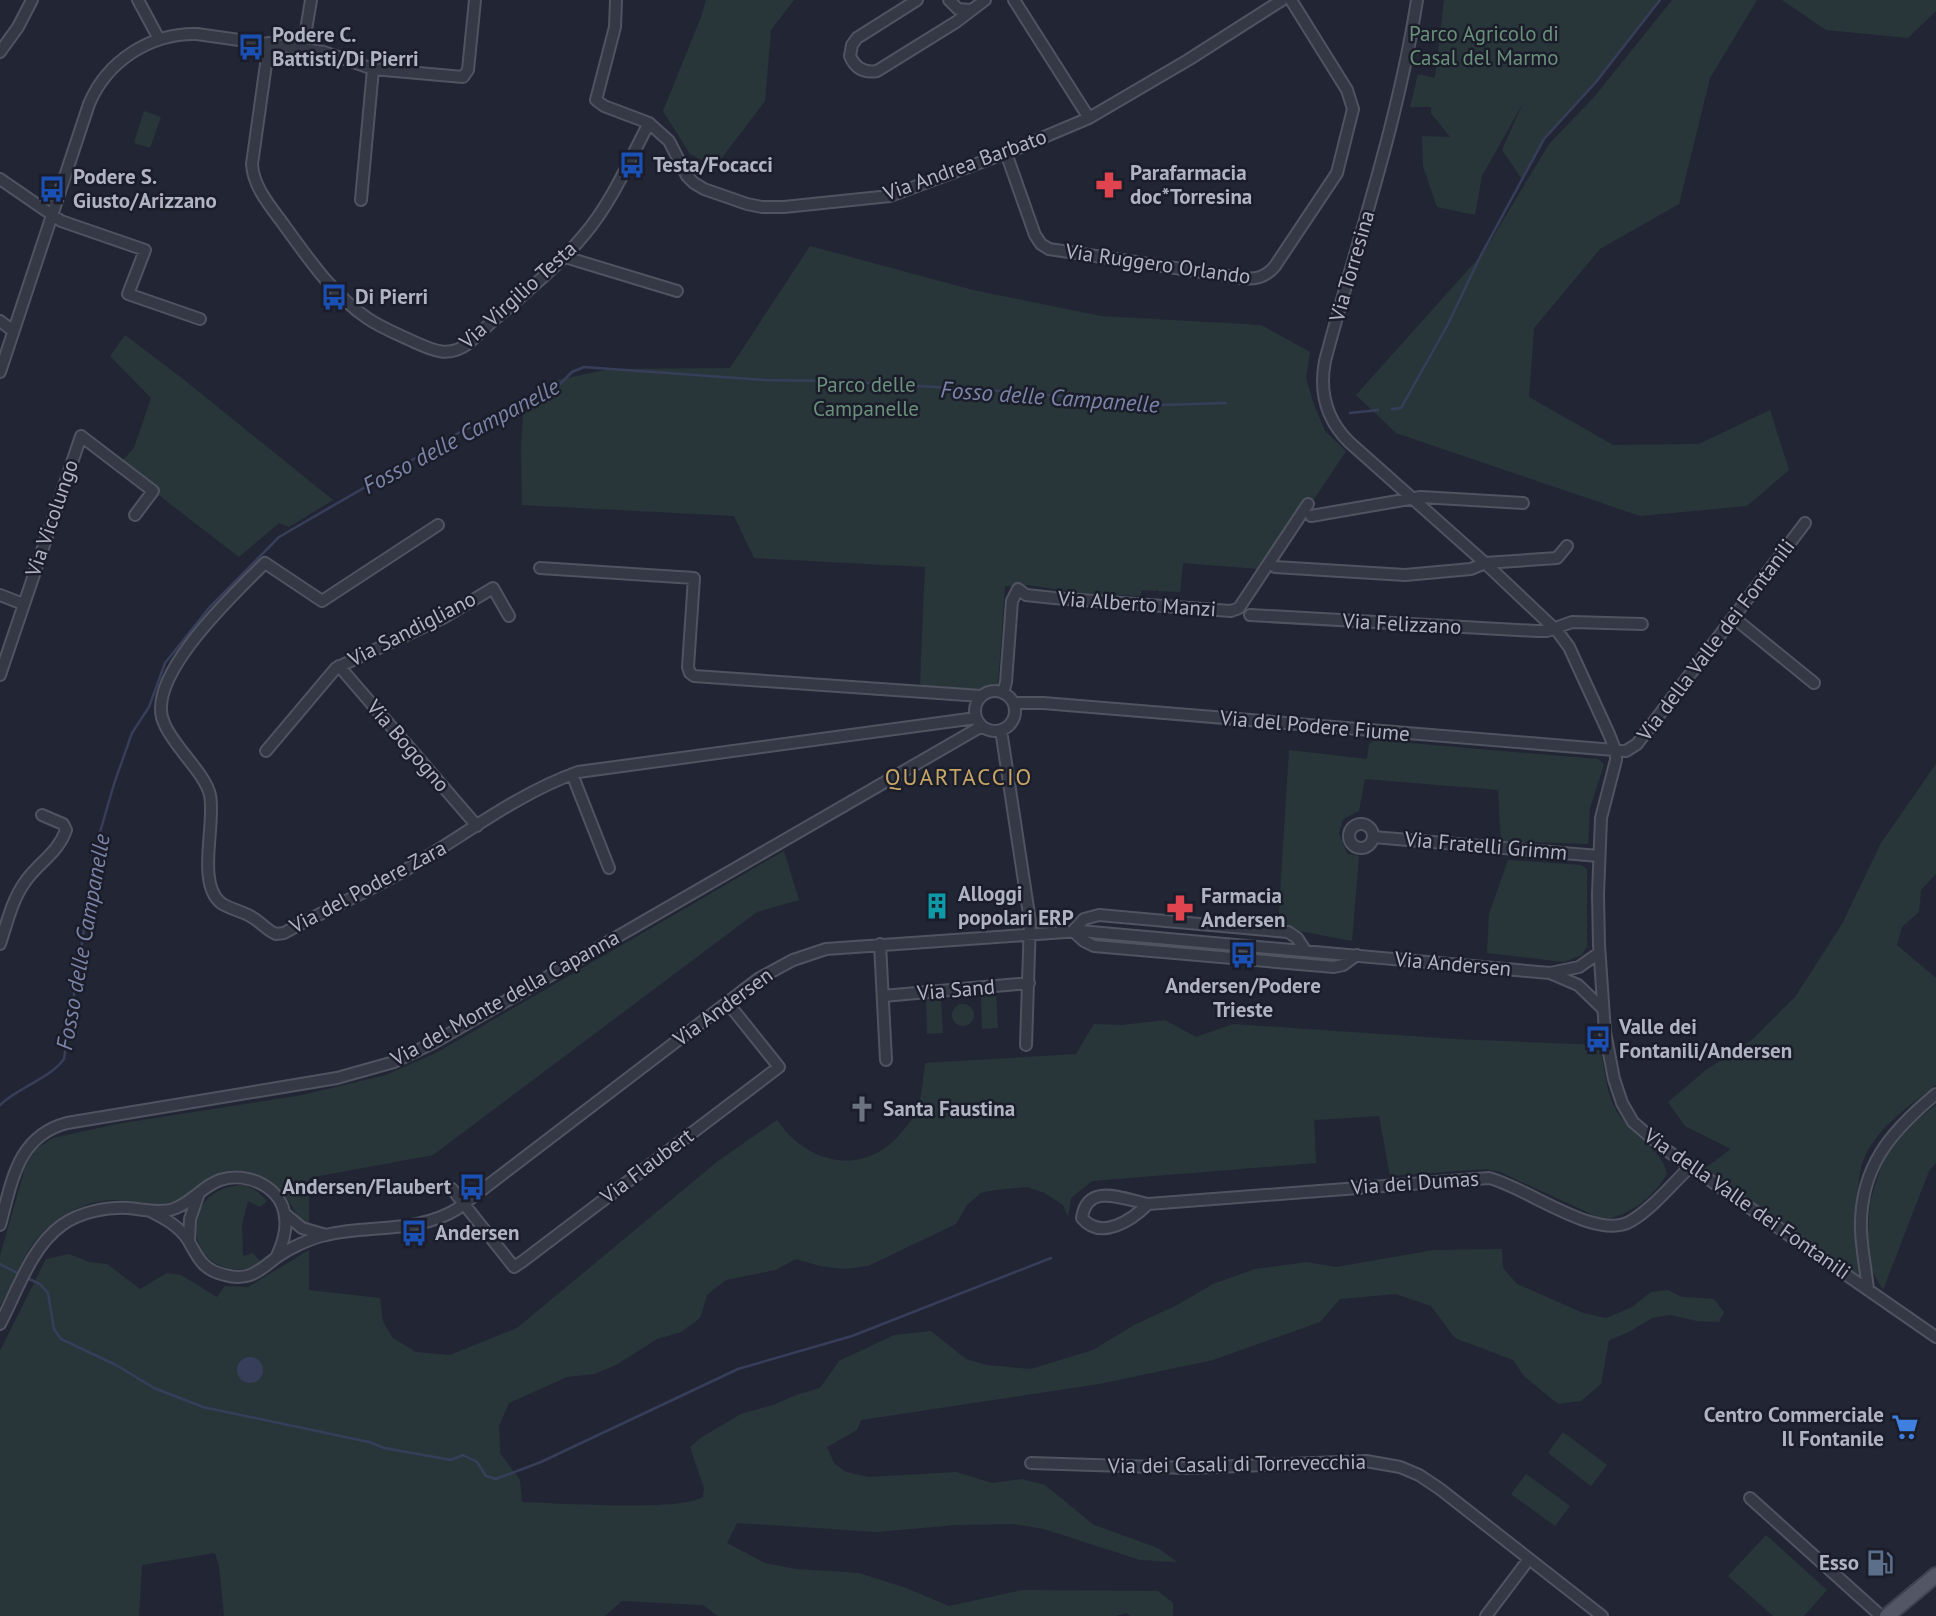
<svg xmlns="http://www.w3.org/2000/svg" width="1936" height="1616" font-family="'PT Sans',sans-serif">
<rect width="100%" height="100%" fill="#222634"/>
<path fill="#28363a" d="M 706,0 L 794,0 L 771,30 L 765,101 L 715,167 L 690,154 L 663,111 L 701,17 Z
M 1444,0 L 1660,0 L 1596,82 L 1544,139 L 1522,179 L 1502,150 L 1523,103 L 1482,176 L 1475,215 L 1437,207 L 1423,166 L 1422,136 L 1450,137 L 1431,113 L 1431,107 L 1410,107 L 1418,74 L 1435,78 Z
M 1672,0 L 1757,0 L 1710,78 L 1679,204 L 1600,249 L 1534,328 L 1529,397 L 1613,445 L 1699,444 L 1770,410 L 1789,470 L 1747,506 L 1640,516 L 1396,433 L 1356,395 L 1484,252 L 1549,144 L 1595,96 Z
M 1782,0 L 1936,0 L 1936,11 L 1908,38 L 1826,30 Z
M 144,111 L 161,117 L 150,148 L 134,143 Z
M 810,246 L 973,290 L 1101,316 L 1261,325 L 1310,352 L 1306,378 L 1313,402 L 1325,431 L 1346,451 L 1311,504 L 1259,569 L 1183,563 L 1180,592 L 1158,591 L 1157,588 L 1156,591 L 1142,590 L 1140,596 L 1080,593 L 1028,585 L 1005,586 L 998,685 C 975,692 943,691 920,684 L 925,567 L 754,558 L 734,516 L 522,505 L 521,448 L 524,399 L 558,380 L 610,369 L 730,368 Z
M 125,335 L 183,379 L 333,500 L 289,527 L 279,523 L 239,557 L 156,493 L 159,488 L 122,461 L 134,448 L 151,398 L 110,356 Z
M 1374,740 L 1598,759 L 1604,764 L 1590,808 L 1588,844 L 1501,841 L 1498,790 L 1365,779 L 1359,811 L 1343,819 L 1339,833 L 1347,854 L 1359,856 L 1352,941 L 1278,927 L 1289,750 L 1367,759 L 1369,744 Z
M 1936,764 L 1936,874 L 1921,890 L 1919,912 L 1902,927 L 1897,945 L 1936,978 L 1936,1085 C 1911,1105 1881,1124 1866,1154 C 1851,1182 1860,1246 1861,1279 L 1705,1168 L 1731,1149 L 1685,1126 L 1668,1102 L 1706,1070 L 1753,1039 L 1795,997 L 1842,924 L 1881,843 Z
M 784,851 L 799,900 L 757,912 L 433,1155 L 309,1178 L 309,1227 C 299,1221 296,1212 290,1203 C 282,1191 270,1181 258,1175 C 216,1158 206,1191 176,1202 C 155,1210 135,1200 113,1200 C 81,1201 51,1219 32,1245 C 19,1263 12,1287 0,1306 L 0,1256 L 25,1168 L 36,1149 L 53,1138 L 117,1124 L 302,1095 L 386,1075 L 436,1053 Z
M 1508,860 L 1581,865 L 1587,869 L 1587,946 L 1582,955 L 1564,962 L 1487,953 L 1489,914 Z
M 981,994 L 996,994 L 998,1028 L 982,1029 Z
M 926,999 L 941,999 L 943,1033 L 927,1034 Z
M952 1015a11 11 0 1 1 22 0a11 11 0 1 1-22 0Z
M 1165,1020 L 1196,1037 L 1233,1024 L 1455,1039 L 1599,1045 C 1605,1067 1605,1090 1616,1110 C 1630,1134 1662,1148 1667,1174 C 1654,1196 1628,1218 1602,1219 L 1500,1172 L 1486,1169 L 1390,1176 L 1379,1116 L 1314,1120 L 1316,1163 L 1092,1181 L 1071,1198 L 1068,1217 L 1063,1205 L 1045,1193 L 1027,1187 L 995,1190 L 981,1193 L 967,1205 L 956,1224 L 868,1266 L 844,1269 L 820,1266 L 796,1259 L 775,1270 L 726,1280 L 707,1295 L 700,1318 L 681,1332 L 657,1339 L 616,1365 L 594,1374 L 567,1377 L 509,1403 L 499,1426 L 500,1453 L 520,1480 L 522,1502 C 558,1503 677,1512 703,1497 L 704,1488 L 690,1447 L 702,1437 L 741,1414 L 773,1405 L 796,1395 L 820,1388 L 839,1361 L 894,1335 L 931,1331 L 966,1359 L 986,1365 L 1031,1369 L 1093,1350 L 1134,1325 L 1177,1305 L 1213,1284 L 1255,1269 L 1307,1262 L 1336,1267 L 1434,1250 L 1502,1249 L 1503,1268 L 1517,1284 L 1583,1313 L 1606,1318 L 1632,1307 L 1651,1292 L 1668,1290 L 1682,1297 L 1714,1299 L 1724,1312 L 1719,1322 L 1697,1321 L 1670,1315 L 1652,1318 L 1629,1332 L 1609,1340 L 1601,1384 L 1581,1401 L 1558,1404 L 1524,1376 L 1513,1360 L 1455,1338 L 1431,1306 L 1396,1294 L 1340,1299 L 1320,1322 L 1213,1360 L 1099,1384 L 861,1420 L 857,1430 L 827,1447 L 834,1463 L 846,1472 L 868,1477 L 956,1472 L 992,1483 L 1022,1479 L 1045,1485 L 1094,1525 L 1158,1548 L 1177,1562 L 1140,1560 L 1044,1529 L 1015,1524 L 956,1525 L 877,1532 L 737,1523 L 727,1543 L 765,1563 L 796,1569 L 859,1573 L 906,1588 L 949,1606 L 1022,1590 L 1158,1591 L 1173,1603 L 1173,1616 L 1130,1616 L 1126,1613 L 1116,1616 L 718,1616 L 703,1605 L 622,1601 L 605,1616 L 224,1616 L 219,1566 L 215,1553 L 142,1565 L 139,1616 L 0,1616 L 0,1351 L 46,1259 L 69,1254 L 89,1262 L 107,1264 L 140,1289 L 167,1273 L 181,1275 L 217,1297 L 225,1286 L 248,1287 L 309,1250 L 309,1290 L 380,1298 L 383,1322 L 393,1338 L 416,1352 L 450,1355 L 517,1328 L 718,1161 L 777,1120 C 807,1164 863,1178 901,1133 C 905,1128 911,1122 914,1116 C 922,1101 923,1080 925,1063 L 1076,1054 L 1094,1024 L 1122,1025 Z
M 1936,1105 L 1936,1163 L 1929,1171 L 1883,1290 L 1872,1271 L 1868,1235 L 1870,1202 L 1884,1158 L 1904,1130 Z
M 244,1185 L 257,1191 L 267,1201 L 260,1207 L 248,1201 L 242,1224 L 243,1256 L 253,1253 L 260,1261 C 253,1268 245,1270 235,1269 C 182,1265 181,1186 244,1185 Z
M 1563,1432 L 1607,1465 L 1591,1486 L 1548,1453 Z
M 1526,1474 L 1570,1506 L 1555,1526 L 1511,1494 Z
M 1766,1535 L 1827,1590 L 1804,1616 L 1773,1616 L 1728,1576 Z"/>
<path fill="#373e5a" d="M237 1370a13 13 0 1 1 26 0a13 13 0 1 1-26 0Z"/>
<g fill="none" stroke-linecap="round" stroke-linejoin="round">
<path stroke="#373e5a" stroke-width="2.5" d="M 1392,409 L 1401,408 L 1447,326 L 1480,257 L 1544,139 L 1596,82 L 1660,0
M 1350,413 L 1378,410
M 0,1105 C 20,1086 48,1080 64,1059 L 98,839 L 114,784 L 132,733 L 149,707 L 165,663 L 209,608 L 279,537 L 462,431 L 506,411 L 541,399 L 550,394 L 572,372 L 584,367 L 764,380 L 836,381 L 1001,391 L 1161,405 L 1226,403
M 0,1264 L 21,1275
M 27,1278 L 40,1284 L 48,1293 L 54,1329 L 61,1339 L 116,1365 L 154,1388 L 203,1407 L 369,1442 L 384,1448 L 451,1460 L 463,1455 L 477,1462 L 486,1476 L 496,1479 L 541,1462 L 738,1369 L 852,1336 L 1051,1258"/>
<g stroke="#505360" stroke-width="14">
<path id="minor" d="M 138,0 L 159,39
M 917,0 L 857,38 L 852,45 L 850,56 C 855,68 864,73 877,71 L 956,22 L 985,0
M 949,0 L 958,9 L 971,10
M 1014,0 L 1089,118
M 1417,0 C 1398,123 1357,241 1325,361 C 1319,392 1327,420 1349,442 L 1485,563 L 1558,632 L 1569,647 L 1609,734 L 1616,752 L 1616,760 L 1601,818 L 1598,894 L 1599,945 L 1605,1032 L 1614,1079 L 1622,1103 L 1633,1122 L 1662,1147 L 1936,1337
M 269,43 L 252,164 C 253,187 271,207 284,225 C 308,258 333,295 367,318 C 380,327 395,333 410,340 C 432,350 448,359 469,343 C 507,306 550,276 584,235 C 612,202 629,161 649,123 L 604,106 L 596,100 L 615,27 L 616,0
M 303,48 L 311,0
M 0,52 L 18,27 L 32,0
M 649,123 L 669,141 L 687,176 L 694,183 L 704,189 L 747,204 L 762,207 L 784,207 L 890,196 L 1006,153 L 1089,118 L 1188,60 L 1282,0
M 1006,153 L 1035,235 L 1041,244 L 1049,249 L 1242,278 C 1256,280 1266,277 1275,266 L 1337,173 L 1353,109 L 1347,90 L 1291,0
M 0,179 L 61,221 L 145,250 L 128,294 L 200,319
M 361,200 L 373,69
M 565,257 L 677,291
M 0,321 L 13,331
M 0,372 L 89,104 C 107,61 150,33 197,34 L 324,52 L 373,69 L 463,77 L 468,70 L 475,0
M 1311,516 L 1421,497 L 1523,503
M 438,525 L 322,601 L 265,563 C 236,592 143,678 164,723 C 173,746 205,773 210,795 C 216,824 196,883 221,903 C 230,909 241,911 250,916 C 260,921 266,930 276,934 L 284,933 C 327,909 372,890 414,865 C 467,833 519,793 578,772 L 976,718
M 1275,567 L 1405,575 L 1471,569 L 1485,563 L 1557,558 L 1567,546
M 540,568 L 694,578 L 688,667 L 690,673 L 694,676 L 981,696
M 0,595 L 23,604
M 1250,615 L 1537,631 L 1547,631 L 1572,622 L 1642,624
M 1734,618 L 1814,683
M 339,666 L 477,826
M 0,675 L 81,436 L 153,491 L 135,515
M975 711a20 20 0 1 1 40 0a20 20 0 1 1-40 0Z
M 1003,693 L 1006,682 L 1012,601 L 1018,589 L 1026,595 L 1054,598 L 1231,611 L 1239,608 L 1308,504
M 1014,703 L 1043,703 L 1626,751 L 1637,744 L 1805,523
M 1001,730 L 1030,921 L 1026,1045
M 266,751 L 336,668 L 443,618 L 493,588 L 509,616
M 572,774 L 609,868
M1349 836a12 12 0 1 1 24 0a12 12 0 1 1-24 0Z
M 1373,837 L 1599,856
M 0,944 C 7,923 12,900 25,882 C 38,863 58,853 66,830 L 63,824 L 42,815
M 880,944 L 886,1060
M 1305,950 L 1297,938 L 1288,932 L 1099,915 L 1084,919 L 1073,931 L 1084,941 L 1094,946 L 1334,967 L 1343,965 L 1357,955
M 1550,973 L 1578,985 L 1602,1008
M 883,996 L 1029,983
M 452,1189 L 514,1267 L 523,1261 L 779,1067 L 727,1002
M 1148,1204 C 1132,1220 1101,1241 1082,1218 C 1087,1182 1123,1199 1148,1204 L 1489,1178 C 1526,1187 1597,1242 1631,1221 C 1653,1208 1672,1184 1691,1166
M 150,1211 C 164,1218 179,1226 188,1240 C 198,1257 202,1270 225,1275 C 249,1282 260,1270 277,1257 C 290,1248 311,1238 326,1235 C 368,1225 419,1233 457,1209 L 758,979 L 793,960 L 826,949 L 1080,931 L 1550,973 L 1579,967 L 1599,953
M 285,1214 L 302,1228 L 326,1235
M 0,1225 C 12,1182 17,1136 67,1123 L 337,1078 L 394,1062 L 435,1042 L 982,726
M 189,1241 L 190,1219 L 198,1196
M 1868,1290 C 1866,1270 1862,1251 1861,1231 C 1859,1168 1890,1132 1936,1094
M 0,1324 C 17,1292 31,1247 62,1225 C 80,1212 106,1207 128,1208 C 142,1209 155,1213 170,1210 C 190,1205 202,1186 220,1180 C 247,1171 282,1187 285,1217 C 287,1232 282,1245 276,1258
M 1031,1463 L 1187,1468 L 1366,1461 L 1400,1467 L 1419,1475 L 1440,1489 L 1602,1616
M 1750,1498 L 1881,1616
M 1486,1616 L 1529,1559"/>
</g>
<g stroke="#3f424f" stroke-width="18">
<path id="major" d="M 1887,1616 L 1936,1575"/>
</g>
<use href="#minor" stroke="#353845" stroke-width="10"/>
<use href="#major" stroke="#535765" stroke-width="14"/>
</g>
<defs>
<g id="bus-bare" transform="scale(2.1)"><path d="M-5-6H5V4H4V6H2V4H-2V6H-4V4H-5ZM-3.5-4V0h7V-4ZM-3.5 1.2v1.5H-2V1.2ZM2 1.2v1.5H3.5V1.2Z" fill="#1a4fb4" stroke="#1b1e2a" stroke-width="2.5" paint-order="stroke"/></g>
<g id="pharmacy-bare" transform="scale(2.1)"><path d="M-2-6h4v4h4v4h-4v4h-4v-4h-4v-4h4Z" fill="#e0444e" stroke="#1b1e2a" stroke-width="2.5" paint-order="stroke"/></g>
<g id="building-bare" transform="scale(2.1)"><path d="M-4-6H4V6H1V3H-1V6H-4ZM-2.5-4.3h1.7v1.8h-1.7ZM.8-4.3h1.7v1.8H.8ZM-2.5-1h1.7V.8h-1.7ZM.8-1h1.7V.8H.8Z" fill="#0f9aa8" stroke="#1b1e2a" stroke-width="2.5" paint-order="stroke"/></g>
<g id="church-bare" transform="scale(2.1)"><path d="M-1.2-6h2.4v3.5h3.3v2.4h-3.3V6h-2.4V-.1h-3.3v-2.4h3.3Z" fill="#6b7280" stroke="#1b1e2a" stroke-width="2.5" paint-order="stroke"/></g>
<g id="supermarket-bare" transform="scale(2.1)"><path d="M-6-5.5h2.5l.6 2H6L4.5 2H-2.5L-4.4-4H-6ZM-1.5 3.2a1.3 1.3 0 1 0 .1 0ZM3 3.2a1.3 1.3 0 1 0 .1 0Z" fill="#3f7fe0" stroke="#1b1e2a" stroke-width="2.5" paint-order="stroke"/></g>
<g id="fuel-bare" transform="scale(2.1)"><path d="M-5.5-6h7V0h2V4h1.3V-2.5L3-4.5l.8-.8L6-3V5H2.5V1h-1V6h-7ZM-4.2-4.7v3.2H.2V-4.7Z" fill="#5c6f8a" stroke="#1b1e2a" stroke-width="2.5" paint-order="stroke"/></g>
</defs>
<g fill-rule="evenodd">
<use href="#bus-bare" x="251" y="47"/>
<use href="#bus-bare" x="632" y="165"/>
<use href="#pharmacy-bare" x="1109" y="185"/>
<use href="#bus-bare" x="52" y="189"/>
<use href="#bus-bare" x="334" y="297"/>
<use href="#building-bare" x="937" y="906"/>
<use href="#pharmacy-bare" x="1180" y="908"/>
<use href="#bus-bare" x="1243" y="955"/>
<use href="#bus-bare" x="1598" y="1039"/>
<use href="#church-bare" x="862" y="1109"/>
<use href="#bus-bare" x="472" y="1187"/>
<use href="#bus-bare" x="414" y="1233"/>
<use href="#supermarket-bare" x="1905" y="1427"/>
<use href="#fuel-bare" x="1880" y="1563"/>
</g>
<g text-anchor="middle" stroke-width="5" stroke-linejoin="round" paint-order="stroke">
<g font-size="21" fill="#6a907b" stroke="#1b1e2a">
<text x="1484" y="41">Parco Agricolo di<tspan x="1484" dy="24">Casal del Marmo</tspan></text>
<text x="866" y="392">Parco delle<tspan x="866" dy="24">Campanelle</tspan></text>
</g>
<g font-size="21" font-weight="bold" fill="#b0b3c2" stroke="#1b1e2a" text-anchor="start">
<text x="272" y="42">Podere C.<tspan x="272" dy="24">Battisti/Di Pierri</tspan></text>
<text x="653" y="172">Testa/Focacci</text>
<text x="1130" y="180">Parafarmacia<tspan x="1130" dy="24">doc*Torresina</tspan></text>
<text x="73" y="184">Podere S.<tspan x="73" dy="24">Giusto/Arizzano</tspan></text>
<text x="355" y="304">Di Pierri</text>
<text x="958" y="901">Alloggi<tspan x="958" dy="24">popolari ERP</tspan></text>
<text x="1201" y="903">Farmacia<tspan x="1201" dy="24">Andersen</tspan></text>
<text x="1243" y="993" text-anchor="middle">Andersen/Podere<tspan x="1243" dy="24">Trieste</tspan></text>
<text x="1619" y="1034">Valle dei<tspan x="1619" dy="24">Fontanili/Andersen</tspan></text>
<text x="883" y="1116">Santa Faustina</text>
<text x="451" y="1194" text-anchor="end">Andersen/Flaubert</text>
<text x="435" y="1240">Andersen</text>
<text x="1884" y="1422" text-anchor="end">Centro Commerciale<tspan x="1884" dy="24">Il Fontanile</tspan></text>
<text x="1859" y="1570" text-anchor="end">Esso</text>
</g>
<g font-size="21" fill="#b0b3c2" stroke="#1b1e2a">
<text transform="translate(965 165) rotate(-20)" y="7">Via Andrea Barbato</text>
<text transform="translate(1158 264) rotate(8)" y="7">Via Ruggero Orlando</text>
<text transform="translate(1352 266) rotate(-74)" y="7">Via Torresina</text>
<text transform="translate(518 295) rotate(-42)" y="7">Via Virgilio Testa</text>
<text transform="translate(52 518) rotate(-71)" y="7">Via Vicolungo</text>
<text transform="translate(1137 604) rotate(4)" y="7">Via Alberto Manzi</text>
<text transform="translate(1402 624) rotate(3)" y="7">Via Felizzano</text>
<text transform="translate(412 629) rotate(-27)" y="7">Via Sandigliano</text>
<text transform="translate(1716 640) rotate(-53)" y="7">Via della Valle dei Fontanili</text>
<text transform="translate(1315 726) rotate(5)" y="7">Via del Podere Fiume</text>
<text transform="translate(408 746) rotate(49)" y="7">Via Bogogno</text>
<text transform="translate(1486 846) rotate(5)" y="7">Via Fratelli Grimm</text>
<text transform="translate(368 887) rotate(-28)" y="7">Via del Podere Zara</text>
<text transform="translate(1453 964) rotate(5)" y="7">Via Andersen</text>
<text transform="translate(956 990) rotate(-5)" y="7">Via Sand</text>
<text transform="translate(505 998) rotate(-29)" y="7">Via del Monte della Capanna</text>
<text transform="translate(723 1007) rotate(-36)" y="7">Via Andersen</text>
<text transform="translate(647 1166) rotate(-37)" y="7">Via Flaubert</text>
<text transform="translate(1415 1183) rotate(-4)" y="7">Via dei Dumas</text>
<text transform="translate(1747 1204) rotate(35)" y="7">Via della Valle dei Fontanili</text>
<text transform="translate(1237 1464) rotate(-1)" y="7">Via dei Casali di Torrevecchia</text>
</g>
<g font-size="23" font-style="italic" fill="#7b84a7" stroke="#1b1e2a">
<text transform="translate(1050 397) rotate(4)" y="8">Fosso delle Campanelle</text>
<text transform="translate(461 436) rotate(-28)" y="8">Fosso delle Campanelle</text>
<text transform="translate(83 942) rotate(-80)" y="8">Fosso delle Campanelle</text>
</g>
<g font-size="23" letter-spacing="2" fill="#c6a666" stroke="#1b1e2a">
<text x="959" y="785">QUARTACCIO</text>
</g>
</g>
</svg>
